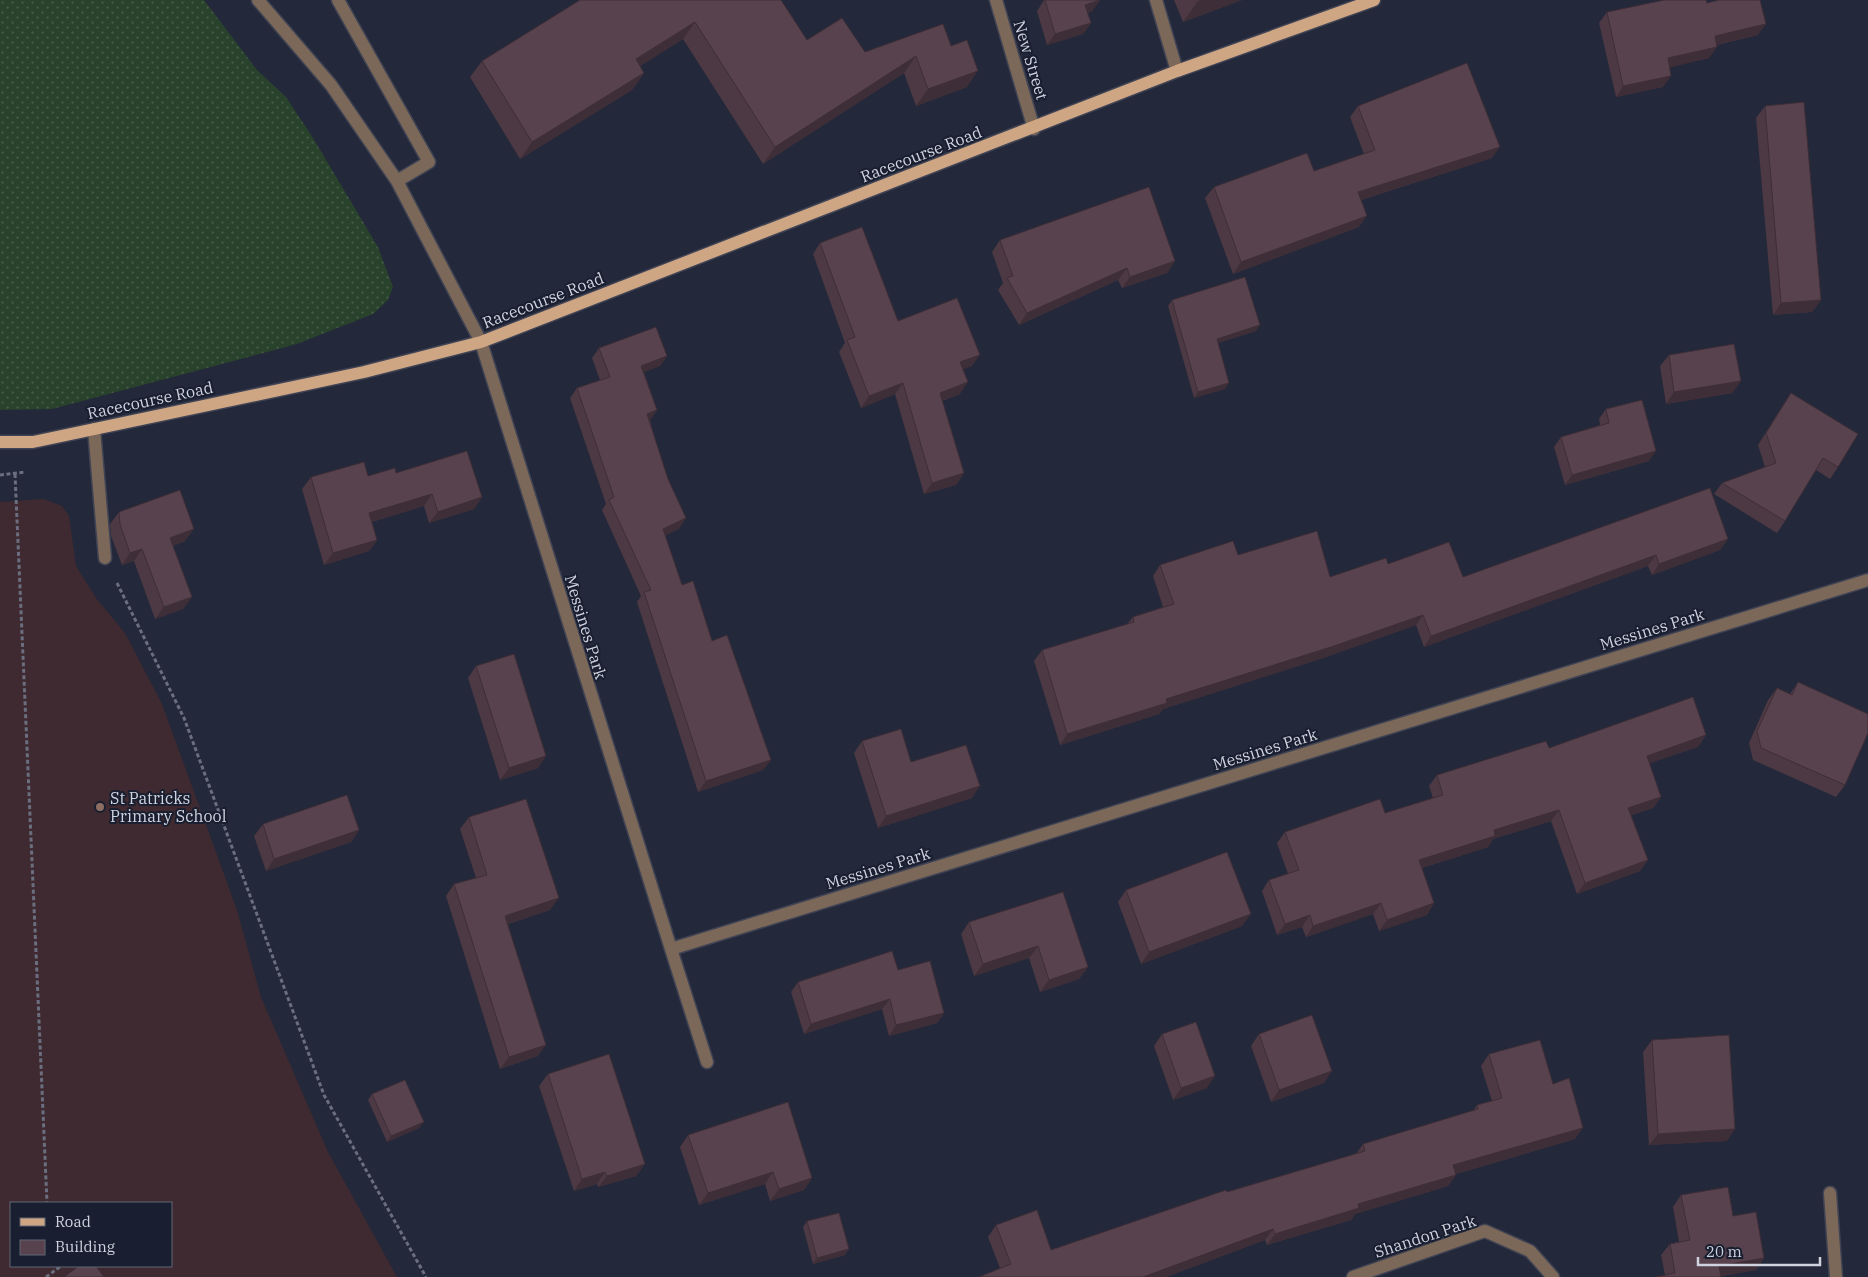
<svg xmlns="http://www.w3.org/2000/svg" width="1868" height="1277" font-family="'IBM Plex Serif',serif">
<defs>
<pattern id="grass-dots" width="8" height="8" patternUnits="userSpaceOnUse" patternTransform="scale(1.25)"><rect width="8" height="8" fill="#29422c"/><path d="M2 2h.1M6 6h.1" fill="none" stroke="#475c4a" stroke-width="1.8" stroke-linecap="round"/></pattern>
</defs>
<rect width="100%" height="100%" fill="#23283a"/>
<path fill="#3e2a30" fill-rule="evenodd" d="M 44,499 L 62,506 L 69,516 L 76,566 L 96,598 L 125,633 L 162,704 L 237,910 L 261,997 L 328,1152 L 397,1277 L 0,1277 L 0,502 ZM 11,1203 L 171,1203 L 171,1266 L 11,1266 Z"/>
<path fill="url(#grass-dots)" d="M 0,0 L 204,0 L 257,70 L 286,97 L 313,138 L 378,247 L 393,287 L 388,300 L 373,314 L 297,344 L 52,409 L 0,410 Z"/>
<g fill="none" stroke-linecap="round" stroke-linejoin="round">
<g stroke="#3f4354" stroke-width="15">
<path id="minor" d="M 258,0 L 331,85 L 397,181 L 481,342 L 671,949 L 1868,580
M 338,0 L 429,162 L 397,181
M 996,0 L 1034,129
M 1156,0 L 1177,71
M 94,429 L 105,558
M 671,949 L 707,1062
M 1830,1193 L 1836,1277
M 1353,1277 L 1485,1231 L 1530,1251 L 1553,1277"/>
</g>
<g stroke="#3f4354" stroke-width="15">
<path id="major" d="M 0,442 L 33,442 L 364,372 L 481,342 L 1177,71 L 1374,0"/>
</g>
<path stroke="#6a6e7e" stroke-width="3" stroke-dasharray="4 2.5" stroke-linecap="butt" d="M 15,474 L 47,1203
M 0,475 L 25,472
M 117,583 L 184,718 L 324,1095 L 426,1277
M 46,1277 L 61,1266"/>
<use href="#minor" stroke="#7c6858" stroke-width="12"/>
<use href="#major" stroke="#cfa684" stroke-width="12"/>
</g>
<path fill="#4c3943" d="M 580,0 L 807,40 L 865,52 L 943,24 L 967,87 L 916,106 L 904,73 L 763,164 L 683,39 L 640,66 L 644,73 L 632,90 L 520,159 L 470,77 L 482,61 Z
M 1044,0 L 1100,0 L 1092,11 L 1088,13 L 1091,23 L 1083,34 L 1047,45 L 1037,11 Z
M 1174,0 L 1242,0 L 1183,22 Z
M 1707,3 L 1758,35 L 1717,45 L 1709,58 L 1669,67 L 1663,87 L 1616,97 L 1599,23 L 1607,12 Z
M 1358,106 L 1492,158 L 1361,200 L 1359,227 L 1233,274 L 1205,198 L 1214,187 L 1314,171 L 1364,154 L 1350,117 Z
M 1765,106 L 1821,300 L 1812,312 L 1773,315 L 1756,118 Z
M 1000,240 L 1175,261 L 1167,273 L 1122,288 L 1118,280 L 1019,325 L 998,290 L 1003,283 L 992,252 Z
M 820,243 L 898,321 L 972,366 L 963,369 L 960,394 L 942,401 L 964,473 L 956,485 L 924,494 L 895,394 L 861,408 L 839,352 L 845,343 L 813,254 Z
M 1172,300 L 1256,331 L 1218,343 L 1225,389 L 1194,398 L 1168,306 Z
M 599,348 L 667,356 L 660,366 L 644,372 L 657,410 L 650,420 L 679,529 L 665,535 L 682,585 L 712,641 L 771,760 L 763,770 L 698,792 L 637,602 L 641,596 L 602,510 L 606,504 L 570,398 L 577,388 L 600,380 L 592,358 Z
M 1669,355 L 1741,381 L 1732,393 L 1666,404 L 1660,366 Z
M 1791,393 L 1838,467 L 1830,479 L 1816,470 L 1785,521 L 1777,533 L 1714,494 L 1722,483 L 1765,467 L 1758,445 L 1783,405 Z
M 1606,409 L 1649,461 L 1565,485 L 1554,447 L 1561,437 L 1600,425 L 1599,419 Z
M 396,473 L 482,497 L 474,509 L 429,523 L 424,506 L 372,522 L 377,540 L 369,551 L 324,565 L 302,489 L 311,477 L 368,476 Z
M 119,512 L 185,541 L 173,546 L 192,597 L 183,609 L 155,619 L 134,561 L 122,565 L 111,536 L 110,524 Z
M 1728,539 L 1720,550 L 1652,575 L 1648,566 L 1424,647 L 1416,625 L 1323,658 L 1163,709 L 1159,714 L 1060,745 L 1034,661 L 1042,650 L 1127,624 L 1133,617 L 1163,607 L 1153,576 L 1160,565 L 1238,555 L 1330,577 L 1388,564 L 1463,577 Z
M 476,666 L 538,768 L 500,780 L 468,678 Z
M 1798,682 L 1845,785 L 1836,797 L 1753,760 L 1749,743 L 1768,700 L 1777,688 L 1790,694 Z
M 1706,735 L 1698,747 L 1649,763 L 1661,797 L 1653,808 L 1631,815 L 1648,860 L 1640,871 L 1577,894 L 1551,821 L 1493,839 L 1488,847 L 1422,868 L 1434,903 L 1427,915 L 1379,931 L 1373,914 L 1306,937 L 1302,927 L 1277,935 L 1262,891 L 1269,880 L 1288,874 L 1277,843 L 1285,832 L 1385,813 L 1433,798 L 1429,786 L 1437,775 L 1549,748 Z
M 862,741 L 911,762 L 972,798 L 878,828 L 854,753 Z
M 469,817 L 550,910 L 508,924 L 538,1056 L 500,1069 L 446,896 L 454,884 L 476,878 L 460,829 Z
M 263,824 L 359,830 L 351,842 L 266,871 L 254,836 Z
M 1126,890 L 1242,926 L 1141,964 L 1118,902 Z
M 1063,892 L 1088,967 L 1079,979 L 1040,992 L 1029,958 L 974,976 L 961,934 L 969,922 Z
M 898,970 L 944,1013 L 937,1023 L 889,1036 L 882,1009 L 804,1034 L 791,992 L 798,982 Z
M 1162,1034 L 1207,1088 L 1173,1100 L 1154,1046 Z
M 1259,1034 L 1324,1083 L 1271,1102 L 1251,1046 Z
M 1652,1040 L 1727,1141 L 1649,1145 L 1643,1052 Z
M 1489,1054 L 1553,1084 L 1575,1139 L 1456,1174 L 1456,1175 L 1448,1186 L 1355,1214 L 1351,1220 L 1267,1245 L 1265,1240 L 1166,1277 L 979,1277 L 1000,1268 L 988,1237 L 996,1225 L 1051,1250 L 1227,1192 L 1356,1154 L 1363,1144 L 1473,1111 L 1477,1105 L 1492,1101 L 1481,1066 Z
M 548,1074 L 645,1164 L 636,1176 L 598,1187 L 597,1184 L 574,1191 L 539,1086 Z
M 372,1094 L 419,1128 L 387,1142 L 368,1100 Z
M 688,1135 L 812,1178 L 804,1190 L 770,1201 L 765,1184 L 699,1205 L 680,1147 Z
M 1681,1195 L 1733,1216 L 1764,1258 L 1756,1270 L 1721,1276 L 1665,1275 L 1661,1255 L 1670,1244 L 1679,1242 L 1673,1207 Z
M 807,1221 L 845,1255 L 813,1264 L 803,1227 Z"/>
<path fill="#3e2e37" d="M 1100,0 L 1092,11 L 1077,17 L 1085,5 Z
M 1201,0 L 1242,0 L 1183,22 L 1198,1 Z
M 695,22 L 683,39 L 624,76 L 636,59 Z
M 1091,23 L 1083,34 L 1047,45 L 1055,34 Z
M 1766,24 L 1758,35 L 1707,47 L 1715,36 Z
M 1717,47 L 1709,58 L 1660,70 L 1668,58 Z
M 916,56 L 904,73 L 763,164 L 775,147 Z
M 978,71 L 967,87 L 916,106 L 928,89 Z
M 644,73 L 632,90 L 520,159 L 532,142 Z
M 1671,76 L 1663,87 L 1616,97 L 1623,86 Z
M 1500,147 L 1492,158 L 1350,203 L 1358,192 Z
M 1367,216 L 1359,227 L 1233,274 L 1241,262 Z
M 1175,261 L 1167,273 L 1122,288 L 1130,277 Z
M 1127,268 L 1118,280 L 1019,325 L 1027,313 Z
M 1821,300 L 1812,312 L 1773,315 L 1781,303 Z
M 1260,325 L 1256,331 L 1212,345 L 1217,339 Z
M 980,355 L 972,366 L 952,374 L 960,362 Z
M 667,356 L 660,366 L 634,376 L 641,366 Z
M 1741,381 L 1732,393 L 1666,404 L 1674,392 Z
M 968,382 L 960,394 L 932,404 L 940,393 Z
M 903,383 L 895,394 L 861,408 L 869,396 Z
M 1229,383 L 1225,389 L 1194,398 L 1198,392 Z
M 657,410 L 649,421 L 647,414 Z
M 1656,451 L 1649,461 L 1565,485 L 1572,475 Z
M 964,473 L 956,485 L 924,494 L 932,483 Z
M 432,494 L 424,506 L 361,525 L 369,513 Z
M 482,497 L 474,509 L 429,523 L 438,512 Z
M 686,518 L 679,529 L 656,540 L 663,529 Z
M 194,529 L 185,541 L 162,550 L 170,538 Z
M 1728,539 L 1720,550 L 1652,575 L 1659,564 Z
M 377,540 L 369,551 L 324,565 L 333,553 Z
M 142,549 L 134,561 L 122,565 L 130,553 Z
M 1656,555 L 1648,566 L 1424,647 L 1431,636 Z
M 192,597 L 183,609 L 155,619 L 164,607 Z
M 1423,615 L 1416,625 L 1323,658 L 1163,709 L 1159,714 L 1060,745 L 1067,734 L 1166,699 Z
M 1706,735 L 1698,747 L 1639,767 L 1647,756 Z
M 546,756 L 538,768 L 500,780 L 509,768 Z
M 771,760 L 763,770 L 698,792 L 706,781 Z
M 980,786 L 972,798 L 878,828 L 886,816 Z
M 1661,797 L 1653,808 L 1621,819 L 1628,808 Z
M 1559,810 L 1551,821 L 1493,839 L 1488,847 L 1412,871 L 1419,860 L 1494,830 Z
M 359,830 L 351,842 L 266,871 L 274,859 Z
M 1648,860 L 1640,871 L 1577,894 L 1585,883 Z
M 559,898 L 550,910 L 497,927 L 505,916 Z
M 1381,903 L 1373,914 L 1306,937 L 1313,926 Z
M 1434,903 L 1427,915 L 1379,931 L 1387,920 Z
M 1251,914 L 1242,926 L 1141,964 L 1149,952 Z
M 1310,915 L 1302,927 L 1277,935 L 1285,924 Z
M 1038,946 L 1029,958 L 974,976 L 983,964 Z
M 1088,967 L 1079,979 L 1040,992 L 1049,980 Z
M 890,999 L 882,1009 L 804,1034 L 811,1024 Z
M 944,1013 L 937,1023 L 889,1036 L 896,1025 Z
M 546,1045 L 538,1056 L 500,1069 L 509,1057 Z
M 1332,1071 L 1324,1083 L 1271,1102 L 1279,1090 Z
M 1215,1076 L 1207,1088 L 1173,1100 L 1181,1088 Z
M 424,1122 L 419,1128 L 387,1142 L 391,1136 Z
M 1583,1128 L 1575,1139 L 1445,1177 L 1453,1165 Z
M 1735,1129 L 1727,1141 L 1649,1145 L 1658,1134 Z
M 645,1164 L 636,1176 L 598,1187 L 607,1176 Z
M 605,1172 L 597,1184 L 574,1191 L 582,1179 Z
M 773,1172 L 765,1184 L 699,1205 L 708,1193 Z
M 1456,1175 L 1448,1186 L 1355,1214 L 1351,1220 L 1267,1245 L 1275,1234 L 1358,1204 Z
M 812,1178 L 804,1190 L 770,1201 L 779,1189 Z
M 1273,1229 L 1265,1240 L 1166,1277 L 1143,1277 Z
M 849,1249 L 845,1255 L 813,1264 L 817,1258 Z
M 1764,1258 L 1756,1270 L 1717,1277 L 1719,1266 Z"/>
<path fill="#58424e" stroke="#3e2e37" d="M 580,0 L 781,0 L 807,40 L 842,18 L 865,52 L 943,24 L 951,46 L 967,40 L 978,71 L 928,89 L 916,56 L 775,147 L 695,22 L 636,59 L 644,73 L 532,142 L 482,61 Z
M 1045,0 L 1100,0 L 1085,5 L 1091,23 L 1055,34 Z
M 1664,0 L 1706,0 L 1707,3 L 1719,0 L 1760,0 L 1766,24 L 1715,36 L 1717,47 L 1668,58 L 1671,76 L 1623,86 L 1607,12 Z
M 1467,63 L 1500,147 L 1358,192 L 1367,216 L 1241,262 L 1214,187 L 1307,153 L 1314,171 L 1375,150 L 1358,106 Z
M 1804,102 L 1821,300 L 1781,303 L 1765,106 Z
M 1149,187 L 1175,261 L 1130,277 L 1127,268 L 1027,313 L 1007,278 L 1013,276 L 1000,240 Z
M 862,227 L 898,321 L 957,298 L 980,355 L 960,362 L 968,382 L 940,393 L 964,473 L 932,483 L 903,383 L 869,396 L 847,340 L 855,337 L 820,243 Z
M 1245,277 L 1260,325 L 1217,339 L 1229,383 L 1198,392 L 1172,300 Z
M 656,327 L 667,356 L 641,366 L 657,410 L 647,414 L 668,479 L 686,518 L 663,529 L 682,585 L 693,581 L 712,641 L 727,635 L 771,760 L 706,781 L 644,592 L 651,590 L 609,500 L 614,497 L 577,388 L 610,377 L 599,348 Z
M 1734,344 L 1741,381 L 1674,392 L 1669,355 Z
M 1791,393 L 1858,434 L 1838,467 L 1823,458 L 1785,521 L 1722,483 L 1776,463 L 1766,433 Z
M 1642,400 L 1656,451 L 1572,475 L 1561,437 L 1609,423 L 1606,409 Z
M 467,451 L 482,497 L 438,512 L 432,494 L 369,513 L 377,540 L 333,553 L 311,477 L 364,462 L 368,476 L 395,468 L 396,473 Z
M 1710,488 L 1728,539 L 1659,564 L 1656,555 L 1431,636 L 1423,615 L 1331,647 L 1166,699 L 1167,703 L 1067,734 L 1042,650 L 1134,622 L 1133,617 L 1174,604 L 1160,565 L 1233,541 L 1238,555 L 1317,531 L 1330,577 L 1386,558 L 1388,564 L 1449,542 L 1463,577 Z
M 180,490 L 194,529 L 170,538 L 192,597 L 164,607 L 142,549 L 130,553 L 120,524 L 119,512 Z
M 514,654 L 546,756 L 509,768 L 476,666 Z
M 1798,682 L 1868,714 L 1868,733 L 1845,785 L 1761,748 L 1757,731 L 1777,688 L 1792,695 Z
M 1693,697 L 1706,735 L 1647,756 L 1661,797 L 1628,808 L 1648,860 L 1585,883 L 1559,810 L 1494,830 L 1495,836 L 1419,860 L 1434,903 L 1387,920 L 1381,903 L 1313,926 L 1310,915 L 1285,924 L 1269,880 L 1299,870 L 1285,832 L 1380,799 L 1385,813 L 1443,795 L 1437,775 L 1546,741 L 1549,748 Z
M 901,729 L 911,762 L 966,745 L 980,786 L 886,816 L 862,741 Z
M 347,795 L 359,830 L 274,859 L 263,824 Z
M 526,799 L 559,898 L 505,916 L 546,1045 L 509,1057 L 454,884 L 487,875 L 469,817 Z
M 1227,852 L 1251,914 L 1149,952 L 1126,890 Z
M 1063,892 L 1088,967 L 1049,980 L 1038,946 L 983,964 L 969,922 Z
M 892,951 L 898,970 L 930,961 L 944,1013 L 896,1025 L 890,999 L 811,1024 L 798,982 Z
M 1312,1015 L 1332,1071 L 1279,1090 L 1259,1034 Z
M 1196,1022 L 1215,1076 L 1181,1088 L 1162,1034 Z
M 1729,1035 L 1735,1129 L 1658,1134 L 1652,1040 Z
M 1540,1040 L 1553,1084 L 1569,1078 L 1583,1128 L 1453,1165 L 1456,1175 L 1358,1204 L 1359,1208 L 1275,1234 L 1273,1229 L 1143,1277 L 979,1277 L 1011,1264 L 996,1225 L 1037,1210 L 1051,1250 L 1226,1190 L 1227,1192 L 1365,1151 L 1363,1144 L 1478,1109 L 1477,1105 L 1502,1098 L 1489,1054 Z
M 609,1054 L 645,1164 L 607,1176 L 605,1172 L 582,1179 L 548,1074 Z
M 405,1080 L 424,1122 L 391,1136 L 372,1094 Z
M 788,1102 L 812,1178 L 779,1189 L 773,1172 L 708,1193 L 688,1135 Z
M 1728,1187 L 1733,1216 L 1756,1212 L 1764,1258 L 1719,1266 L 1721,1277 L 1656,1277 L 1675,1273 L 1670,1244 L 1690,1240 L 1681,1195 Z
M 839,1213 L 849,1249 L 817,1258 L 807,1221 Z
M 79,1266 L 96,1266 L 104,1277 L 64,1277 Z"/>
<circle fill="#8d6e63" stroke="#191f30" stroke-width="2" cx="100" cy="807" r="5"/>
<g text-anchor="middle" stroke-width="4" stroke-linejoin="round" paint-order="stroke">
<g font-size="16" fill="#cfd3df" stroke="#191f30">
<text transform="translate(1031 60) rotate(73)" y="6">New Street</text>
<text transform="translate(921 154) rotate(-21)" y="6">Racecourse Road</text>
<text transform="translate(543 300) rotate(-21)" y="6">Racecourse Road</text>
<text transform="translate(150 400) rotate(-12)" y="6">Racecourse Road</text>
<text transform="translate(586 627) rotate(73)" y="6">Messines Park</text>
<text transform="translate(1652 629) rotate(-17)" y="6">Messines Park</text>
<text transform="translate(1265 749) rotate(-17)" y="6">Messines Park</text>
<text transform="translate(878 868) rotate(-17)" y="6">Messines Park</text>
<text transform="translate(1425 1236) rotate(-18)" y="6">Shandon Park</text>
</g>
<g font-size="16" fill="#cfd3df" stroke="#191f30" text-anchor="start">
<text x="110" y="804">St Patricks<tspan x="110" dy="18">Primary School</tspan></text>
</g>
</g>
<rect x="10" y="1202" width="162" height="65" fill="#191f30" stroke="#626776"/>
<rect x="20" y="1218" width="25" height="8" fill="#cfa684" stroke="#626776"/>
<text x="55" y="1227" font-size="15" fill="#cfd3df">Road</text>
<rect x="20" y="1240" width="25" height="15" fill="#58424e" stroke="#626776"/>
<text x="55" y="1252" font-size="15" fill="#cfd3df">Building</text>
<path d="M1698 1257v8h122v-8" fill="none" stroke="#cfd3df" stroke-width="2.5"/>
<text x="1706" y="1257" font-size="15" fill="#cfd3df" stroke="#191f30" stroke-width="4" paint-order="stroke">20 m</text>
</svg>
